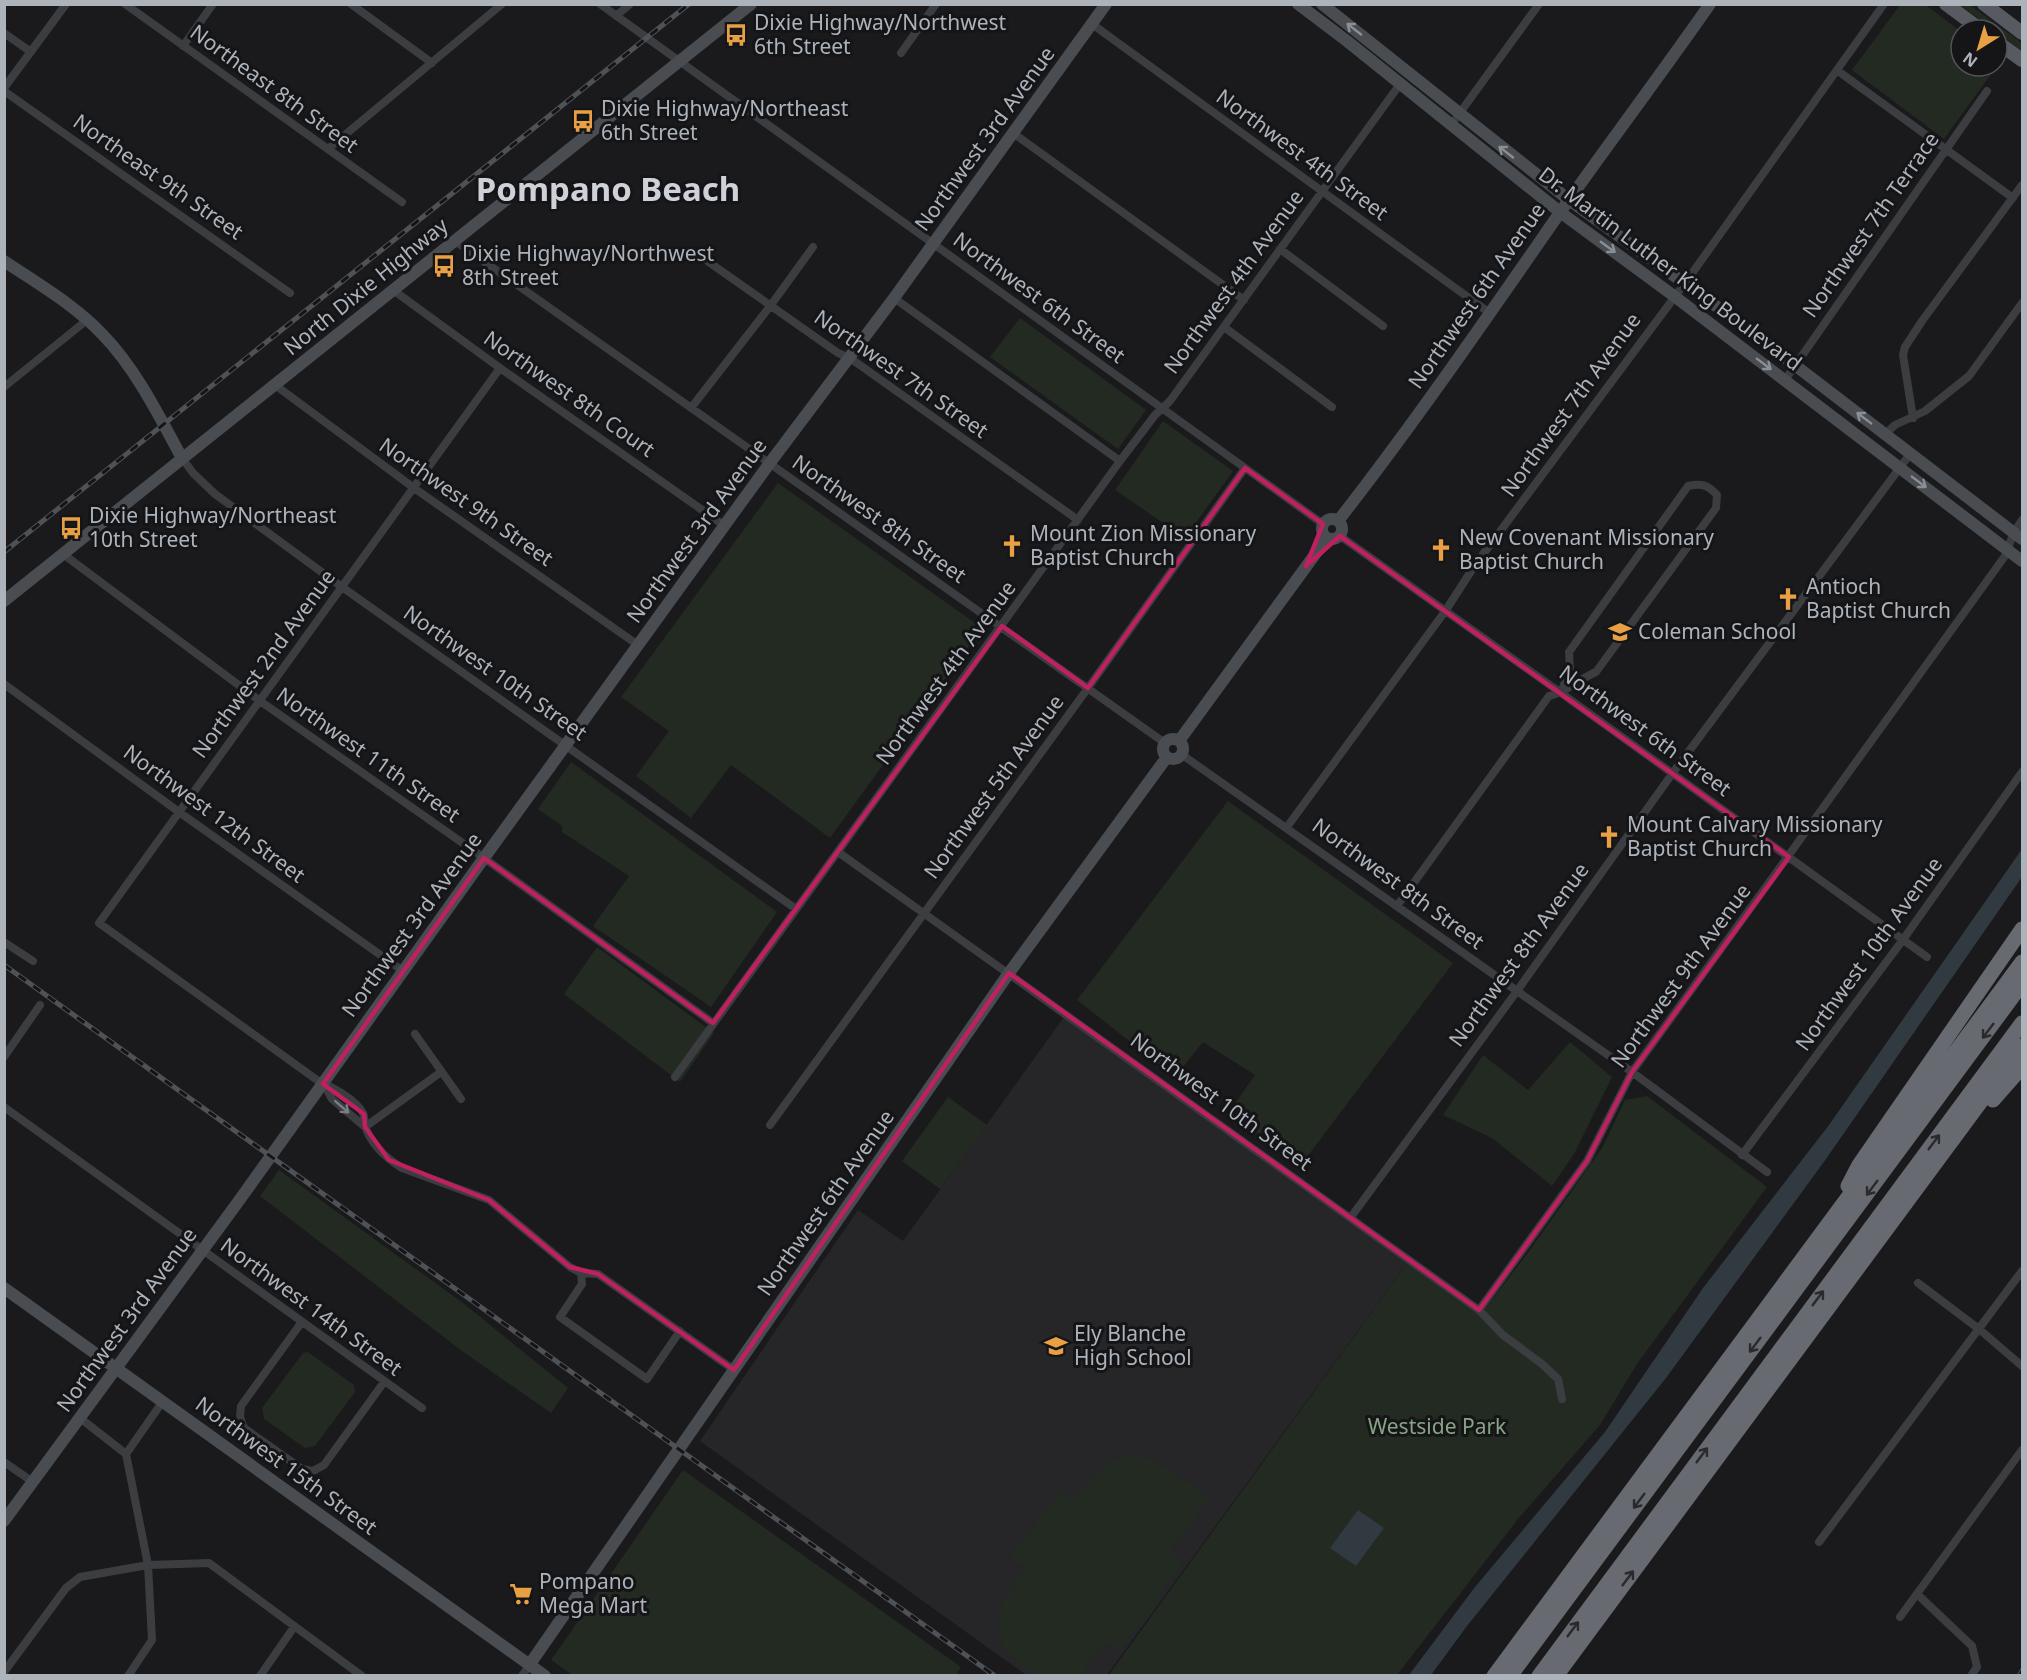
<svg xmlns="http://www.w3.org/2000/svg" width="2027" height="1680" font-family="'Noto Sans',sans-serif">
<rect width="100%" height="100%" fill="#1a1a1c"/>
<path fill="#262629" d="M 1064,1017 L 1408,1262 L 1107,1675 L 1026,1675 L 700,1441 L 858,1210 L 903,1241 Z"/>
<path fill="#222a22" d="M 1900,5 L 1926,5 L 1961,32 L 1961,66 L 1997,66 L 1944,139 L 1852,70 Z
M 1960,5 L 1970,5 L 2022,43 L 2022,51 L 1997,32 L 1997,30 L 1994,30 Z
M 1020,318 L 1146,410 L 1118,449 L 990,357 Z
M 1163,421 L 1233,471 L 1185,538 L 1115,490 Z
M 778,483 L 982,628 L 830,838 L 731,765 L 691,818 L 636,776 L 669,731 L 621,697 Z
M 571,762 L 777,912 L 711,1007 L 593,926 L 629,876 L 562,832 L 562,826 L 538,809 Z
M 1228,801 L 1453,963 L 1301,1165 L 1229,1112 L 1255,1075 L 1203,1042 L 1175,1077 L 1077,1000 Z
M 597,947 L 714,1033 L 680,1082 L 564,994 Z
M 1570,1042 L 1612,1077 L 1574,1154 L 1552,1186 L 1492,1138 L 1443,1115 L 1483,1055 L 1528,1090 Z
M 1647,1096 L 1767,1187 L 1637,1364 L 1600,1425 L 1518,1519 L 1397,1675 L 1108,1676 L 1408,1262 L 1481,1314 L 1530,1250 L 1602,1148 L 1625,1100 Z
M 948,1097 L 987,1125 L 940,1189 L 902,1161 Z
M 279,1170 L 463,1303 L 568,1388 L 551,1413 L 462,1351 L 260,1196 Z
M 308,1352 L 354,1385 L 355,1392 L 315,1446 L 305,1448 L 264,1419 L 262,1408 L 303,1353 Z
M 1134,1455 C 1165,1461 1185,1481 1209,1499 L 1170,1552 L 1182,1563 L 1155,1602 L 1158,1604 L 1148,1618 L 1144,1617 L 1119,1651 L 1108,1643 L 1098,1651 L 1080,1675 L 1035,1675 L 1008,1654 L 1000,1640 L 998,1620 L 1002,1603 L 1025,1568 L 1010,1558 L 1059,1491 L 1073,1501 C 1091,1475 1101,1460 1134,1455 Z
M 683,1470 L 961,1667 L 955,1676 L 574,1676 L 551,1660 Z"/>
<path fill="#303a40" d="M 2022,849 L 2022,877 L 1826,1159 L 1666,1378 L 1467,1626 L 1431,1675 L 1409,1675 L 1475,1587 L 1605,1432 L 1703,1288 L 1829,1125 Z
M 1358,1510 L 1384,1528 L 1356,1566 L 1330,1548 Z"/>
<g fill="none" stroke-linecap="round" stroke-linejoin="round">
<path stroke="#3b3d41" stroke-width="8" d="M 125,4 L 402,202
M 351,4 L 432,63
M 600,4 L 1323,524
M 616,16 L 630,4
M 1092,24 L 1491,314
M 4,33 L 31,52
M 183,46 L 213,4
M 901,53 L 936,4
M 1838,71 L 2013,198
M 4,88 L 66,4
M 4,91 L 290,293
M 1451,125 L 1539,4
M 1013,133 L 1244,300
M 328,149 L 502,4
M 455,241 C 691,409 929,575 1165,743
M 1280,249 L 1383,326
M 703,258 L 838,353 L 850,358 L 1078,520
M 393,290 L 500,368 L 725,526
M 894,298 L 1120,461
M 1224,327 L 1332,407
M 500,368 L 99,923 L 317,1080 C 331,1087 355,1098 363,1113 C 365,1117 364,1122 365,1126 C 371,1145 386,1158 402,1168 L 489,1200 L 570,1267 L 581,1273 L 598,1274 L 734,1370
M 1785,380 L 1987,91
M 275,385 L 414,488 L 638,645
M 4,387 L 87,320
M 691,408 L 771,305 L 813,247
M 1913,418 L 1903,355 L 1905,347 L 1922,321 L 2022,185
M 1885,434 L 1895,425 L 1925,411 L 1969,376 L 2022,303
M 182,458 L 193,473 L 215,494 L 342,587 L 796,909
M 1340,536 L 1561,693 L 1927,957
M 63,554 L 260,701 L 484,858 L 713,1023
M 4,684 L 179,812 L 403,971
M 1181,754 L 1632,1072 L 1767,1172
M 1287,827 L 1446,610 L 1475,565 L 1688,279 L 1884,4
M 838,852 L 1479,1310 L 1503,1335 L 1542,1364 L 1558,1379 L 1562,1399
M 1397,906 L 1549,696 C 1567,692 1579,679 1596,672 L 1716,508 L 1717,495 C 1708,485 1702,483 1688,486 L 1569,652 L 1570,669 L 1561,693
M 4,942 L 33,961
M 415,1034 L 461,1099
M 4,1057 L 40,1005
M 675,1077 L 1120,461 L 1155,415 L 1170,401 L 1400,84
M 324,1084 L 332,1099 L 365,1127
M 4,1107 L 422,1408
M 770,1125 L 1088,688 L 1245,468
M 365,1127 L 441,1072
M 1742,1155 L 1902,941 L 2022,772
M 1351,1217 L 1517,991 L 1672,774 L 1910,454
M 581,1273 L 582,1284 L 560,1317 L 647,1379 L 680,1331
M 1918,1283 L 1979,1329 L 2022,1366
M 1479,1310 L 1587,1161 L 1632,1072 L 2005,556 L 2014,532 L 2022,520
M 301,1323 L 241,1406 L 240,1417 L 244,1428 L 302,1469 L 313,1471 L 324,1465 L 384,1382
M 80,1418 L 126,1454 L 148,1565 L 152,1640 L 128,1676
M 126,1454 L 163,1401
M 4,1462 L 33,1482
M 1819,1542 L 2022,1271
M 1917,1594 L 1972,1646 L 1977,1667 L 1971,1676
M 1900,1617 L 2022,1450
M 4,1672 L 66,1588 L 80,1577 L 148,1565 L 209,1563 L 362,1676
M 260,1676 L 294,1627
M 522,1676 L 530,1664"/>
<path stroke="#494c51" stroke-width="12" d="M 1298,4 L 1347,41 L 1560,212 L 1674,296 L 2022,561
M 1322,4 L 1569,200 L 1741,324 L 2022,539
M 4,261 C 38,284 75,305 103,335 C 136,369 159,416 182,458
M1322 529a10 10 0 1 1 20 0a10 10 0 1 1-20 0Z
M 1338,521 C 1416,421 1488,316 1561,211 C 1610,142 1661,74 1710,4
M 4,601 L 751,4
M1163 749a10 10 0 1 1 20 0a10 10 0 1 1-20 0Z
M 1179,741 L 1327,538
M 4,1288 L 545,1676
M 4,1521 L 238,1202 L 484,858 L 769,464 L 894,298 L 1106,4
M 530,1664 L 1009,973 L 1167,757"/>
<path stroke="#575a60" stroke-width="14" d="M 1946,4 L 1981,30
M 1984,4 L 2022,33
M 1997,42 L 2022,60"/>
<path stroke="#676b71" stroke-width="15" d="M 1993,1100 L 2022,1067
M 1848,1186 L 1859,1165 L 2022,929
M 1494,1676 L 2022,962
M 1510,1676 L 2022,984
M 1539,1676 L 2022,1023
M 1556,1676 L 2022,1046"/>
<g stroke="#4e5156" stroke-width="5">
<path id="rail" d="M 4,552 L 689,4
M 4,965 L 995,1676
M 2019,1676 L 2022,1671"/>
</g>
<use href="#rail" stroke="#151517" stroke-width="3" stroke-dasharray="9" stroke-linecap="butt"/>
</g>
<defs><path id="oneway-shaft" d="M-6 0H5M1.5-3L5.5 0L1.5 3" fill="none" stroke-width="1.6" stroke-linecap="round" stroke-linejoin="round" transform="scale(1.5)"/></defs>
<g stroke="#8a8f96">
<use href="#oneway-shaft" transform="translate(1354 29) rotate(-142)"/>
<use href="#oneway-shaft" transform="translate(1506 152) rotate(-142)"/>
<use href="#oneway-shaft" transform="translate(1608 247) rotate(36)"/>
<use href="#oneway-shaft" transform="translate(1764 364) rotate(37)"/>
<use href="#oneway-shaft" transform="translate(1864 418) rotate(-143)"/>
<use href="#oneway-shaft" transform="translate(1919 482) rotate(37)"/>
</g>
<g stroke="#2a2a2e">
<use href="#oneway-shaft" transform="translate(1988 1031) rotate(127)"/>
<use href="#oneway-shaft" transform="translate(1934 1142) rotate(-53)"/>
<use href="#oneway-shaft" transform="translate(1872 1188) rotate(127)"/>
<use href="#oneway-shaft" transform="translate(1818 1298) rotate(-53)"/>
<use href="#oneway-shaft" transform="translate(1755 1345) rotate(127)"/>
<use href="#oneway-shaft" transform="translate(1702 1455) rotate(-53)"/>
<use href="#oneway-shaft" transform="translate(1639 1501) rotate(127)"/>
<use href="#oneway-shaft" transform="translate(1628 1578) rotate(-53)"/>
<use href="#oneway-shaft" transform="translate(1573 1629) rotate(-53)"/>
</g>
<use stroke="#7a7e84" href="#oneway-shaft" transform="translate(342 1107) rotate(41)"/>
<path fill="none" stroke="#c12060" stroke-width="4.5" stroke-linejoin="round" d="M 1245,468 L 1323,524 L 1306,566 L 1340,536 L 1789,857 L 1632,1072 L 1587,1161 L 1479,1310 L 1009,973 L 734,1370 L 598,1274 L 570,1267 L 489,1200 L 389,1160 L 365,1127 L 364,1114 L 323,1084 L 484,858 L 713,1023 L 1002,626 L 1088,688 Z"/>
<defs>
<g id="bus-bare" transform="scale(1.8)"><path d="M-5-6H5V4H4V6H2V4H-2V6H-4V4H-5ZM-3.5-4V0h7V-4ZM-3.5 1.2v1.5H-2V1.2ZM2 1.2v1.5H3.5V1.2Z" fill="#e9a045" stroke="#151517" stroke-width="2.5" paint-order="stroke"/></g>
<g id="church-bare" transform="scale(1.8)"><path d="M-1.2-6h2.4v3.5h3.3v2.4h-3.3V6h-2.4V-.1h-3.3v-2.4h3.3Z" fill="#e9a045" stroke="#151517" stroke-width="2.5" paint-order="stroke"/></g>
<g id="school-bare" transform="scale(1.8)"><path d="M0-5L7-2L0 1L-7-2ZM-4 1L0 2.5L4 1V4Q0 6-4 4Z" fill="#e9a045" stroke="#151517" stroke-width="2.5" paint-order="stroke"/></g>
<g id="supermarket-bare" transform="scale(1.8)"><path d="M-6-5.5h2.5l.6 2H6L4.5 2H-2.5L-4.4-4H-6ZM-1.5 3.2a1.3 1.3 0 1 0 .1 0ZM3 3.2a1.3 1.3 0 1 0 .1 0Z" fill="#e9a045" stroke="#151517" stroke-width="2.5" paint-order="stroke"/></g>
</defs>
<g fill-rule="evenodd">
<use href="#bus-bare" x="736" y="35"/>
<use href="#bus-bare" x="583" y="121"/>
<use href="#bus-bare" x="444" y="266"/>
<use href="#bus-bare" x="71" y="528"/>
<use href="#church-bare" x="1012" y="546"/>
<use href="#church-bare" x="1441" y="550"/>
<use href="#church-bare" x="1788" y="599"/>
<use href="#school-bare" x="1620" y="632"/>
<use href="#church-bare" x="1609" y="837"/>
<use href="#school-bare" x="1056" y="1346"/>
<use href="#supermarket-bare" x="521" y="1594"/>
</g>
<g text-anchor="middle" stroke-width="6" stroke-linejoin="round" paint-order="stroke">
<g font-size="21" fill="#adb3bb" stroke="#151517" text-anchor="start">
<text x="754" y="30">Dixie Highway/Northwest<tspan x="754" dy="24">6th Street</tspan></text>
<text x="601" y="116">Dixie Highway/Northeast<tspan x="601" dy="24">6th Street</tspan></text>
<text x="462" y="261">Dixie Highway/Northwest<tspan x="462" dy="24">8th Street</tspan></text>
<text x="89" y="523">Dixie Highway/Northeast<tspan x="89" dy="24">10th Street</tspan></text>
<text x="1030" y="541">Mount Zion Missionary<tspan x="1030" dy="24">Baptist Church</tspan></text>
<text x="1459" y="545">New Covenant Missionary<tspan x="1459" dy="24">Baptist Church</tspan></text>
<text x="1806" y="594">Antioch<tspan x="1806" dy="24">Baptist Church</tspan></text>
<text x="1638" y="639">Coleman School</text>
<text x="1627" y="832">Mount Calvary Missionary<tspan x="1627" dy="24">Baptist Church</tspan></text>
<text x="1074" y="1341">Ely Blanche<tspan x="1074" dy="24">High School</tspan></text>
<text x="539" y="1589">Pompano<tspan x="539" dy="24">Mega Mart</tspan></text>
</g>
<g font-size="21" fill="#adb3bb" stroke="#151517">
<text transform="translate(274 89) rotate(36)" y="7">Northeast 8th Street</text>
<text transform="translate(985 139) rotate(-54)" y="7">Northwest 3rd Avenue</text>
<text transform="translate(1302 155) rotate(36)" y="7">Northwest 4th Street</text>
<text transform="translate(158 177) rotate(35)" y="7">Northeast 9th Street</text>
<text transform="translate(1871 225) rotate(-55)" y="7">Northwest 7th Terrace</text>
<text transform="translate(1670 269) rotate(37)" y="7">Dr. Martin Luther King Boulevard</text>
<text transform="translate(1234 282) rotate(-54)" y="7">Northwest 4th Avenue</text>
<text transform="translate(366 287) rotate(-39)" y="7">North Dixie Highway</text>
<text transform="translate(1477 296) rotate(-55)" y="7">Northwest 6th Avenue</text>
<text transform="translate(1039 298) rotate(36)" y="7">Northwest 6th Street</text>
<text transform="translate(901 374) rotate(35)" y="7">Northwest 7th Street</text>
<text transform="translate(569 394) rotate(35)" y="7">Northwest 8th Court</text>
<text transform="translate(1571 405) rotate(-54)" y="7">Northwest 7th Avenue</text>
<text transform="translate(466 502) rotate(35)" y="7">Northwest 9th Street</text>
<text transform="translate(879 519) rotate(35)" y="7">Northwest 8th Street</text>
<text transform="translate(697 531) rotate(-54)" y="7">Northwest 3rd Avenue</text>
<text transform="translate(264 664) rotate(-54)" y="7">Northwest 2nd Avenue</text>
<text transform="translate(495 673) rotate(35)" y="7">Northwest 10th Street</text>
<text transform="translate(946 673) rotate(-54)" y="7">Northwest 4th Avenue</text>
<text transform="translate(1645 731) rotate(36)" y="7">Northwest 6th Street</text>
<text transform="translate(368 755) rotate(35)" y="7">Northwest 11th Street</text>
<text transform="translate(994 787) rotate(-54)" y="7">Northwest 5th Avenue</text>
<text transform="translate(214 814) rotate(36)" y="7">Northwest 12th Street</text>
<text transform="translate(1398 884) rotate(36)" y="7">Northwest 8th Street</text>
<text transform="translate(412 925) rotate(-54)" y="7">Northwest 3rd Avenue</text>
<text transform="translate(1869 954) rotate(-54)" y="7">Northwest 10th Avenue</text>
<text transform="translate(1519 955) rotate(-54)" y="7">Northwest 8th Avenue</text>
<text transform="translate(1681 976) rotate(-54)" y="7">Northwest 9th Avenue</text>
<text transform="translate(1221 1102) rotate(36)" y="7">Northwest 10th Street</text>
<text transform="translate(826 1203) rotate(-55)" y="7">Northwest 6th Avenue</text>
<text transform="translate(311 1307) rotate(36)" y="7">Northwest 14th Street</text>
<text transform="translate(127 1320) rotate(-54)" y="7">Northwest 3rd Avenue</text>
<text transform="translate(286 1466) rotate(36)" y="7">Northwest 15th Street</text>
</g>
<g font-size="21" fill="#87a485" stroke="#151517">
<text x="1437" y="1434">Westside Park</text>
</g>
<g font-size="33" font-weight="bold" fill="#ced1d7" stroke="#151517">
<text x="608" y="201">Pompano Beach</text>
</g>
</g>
<rect width="2027" height="1680" fill="none" stroke="#adb3bb" stroke-width="12"/>
<g transform="translate(1979 48) rotate(217)"><circle r="28" fill="#151517" stroke="#525459" stroke-width="1.5"/>
<path d="M0-4.5L10 22L0 15L-10 22Z" fill="#e9a045"/>
<text y="-9" font-size="16" font-weight="bold" text-anchor="middle" fill="#adb3bb">N</text>
</g>
</svg>
